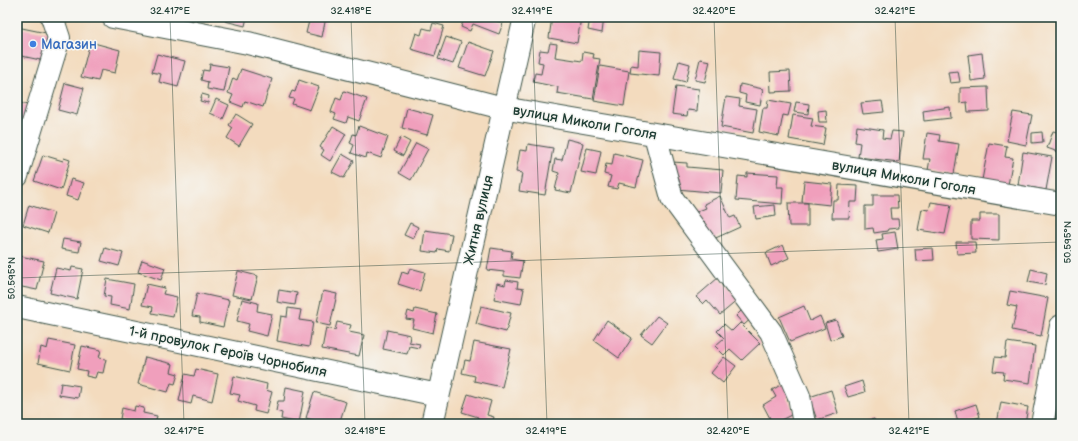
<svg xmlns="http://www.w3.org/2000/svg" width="1078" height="441" font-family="'Balsamiq Sans',sans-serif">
<rect width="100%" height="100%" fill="#f6f6f2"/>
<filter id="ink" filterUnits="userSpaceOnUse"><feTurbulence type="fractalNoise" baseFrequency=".025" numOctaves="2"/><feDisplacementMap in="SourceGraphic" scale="8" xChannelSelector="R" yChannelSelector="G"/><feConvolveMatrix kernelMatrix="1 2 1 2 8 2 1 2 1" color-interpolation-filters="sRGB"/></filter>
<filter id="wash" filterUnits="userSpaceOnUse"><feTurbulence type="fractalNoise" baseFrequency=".012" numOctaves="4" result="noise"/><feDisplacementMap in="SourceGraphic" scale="16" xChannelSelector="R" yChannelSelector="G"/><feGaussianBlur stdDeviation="0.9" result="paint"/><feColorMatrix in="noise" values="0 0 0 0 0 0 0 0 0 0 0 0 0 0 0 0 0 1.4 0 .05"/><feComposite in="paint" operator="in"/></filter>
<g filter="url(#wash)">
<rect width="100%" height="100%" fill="#f3dbbe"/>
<g id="blocks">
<path fill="#f09fbc" d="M 226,17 L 247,17 L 245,26 L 225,21 Z
M 310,17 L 326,17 L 322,37 L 306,33 Z
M 461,17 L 486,17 L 503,23 L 499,34 L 473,24 L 470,31 L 461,27 L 464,19 Z
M 552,17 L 581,17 L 577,43 L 549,38 Z
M 590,17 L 604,17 L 602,33 L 588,30 Z
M 433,23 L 444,26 L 435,56 L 411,49 L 416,33 L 421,35 L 423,28 L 431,30 Z
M 17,27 L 51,34 L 45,61 L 17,55 Z
M 446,37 L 461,42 L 453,64 L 438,59 Z
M 90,42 L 120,50 L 115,73 L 101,70 L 98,81 L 81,77 Z
M 468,42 L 494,51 L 485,76 L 459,68 Z
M 550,43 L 557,44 L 555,57 L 582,61 L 583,52 L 594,54 L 593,58 L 600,59 L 593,99 L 557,93 L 558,87 L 533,82 L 535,73 L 541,74 L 543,63 L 538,62 L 540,50 L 548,51 Z
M 639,50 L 661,52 L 659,76 L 630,73 L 631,65 L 638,66 Z
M 982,53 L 985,79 L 971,81 L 968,55 Z
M 157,54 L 185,61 L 178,87 L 159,82 L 161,74 L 152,72 Z
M 700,59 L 710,61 L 705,82 L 695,80 Z
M 679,61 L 690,64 L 686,82 L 674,79 Z
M 210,64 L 229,67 L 224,92 L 207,89 L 208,82 L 201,80 L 203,70 L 209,71 Z
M 600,66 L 629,71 L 624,106 L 594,101 Z
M 241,69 L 272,79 L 263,107 L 245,101 L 243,107 L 230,102 L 233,95 L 228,93 L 233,78 L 237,80 Z
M 790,71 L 791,91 L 771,92 L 770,72 Z
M 958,71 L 960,82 L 950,83 L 948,72 Z
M 299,80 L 319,87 L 310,110 L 292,104 L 294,99 L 289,98 L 292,91 L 295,92 Z
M 65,83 L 84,88 L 77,115 L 58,110 Z
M 740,84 L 763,89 L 760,105 L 745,102 L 746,95 L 739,93 Z
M 676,86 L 699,89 L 697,111 L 688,110 L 687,116 L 672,114 Z
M 988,87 L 989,111 L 968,112 L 967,102 L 960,103 L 960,88 Z
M 344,91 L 367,99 L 359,121 L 348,117 L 346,123 L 334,119 L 336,114 L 331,112 L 336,98 L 341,100 Z
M 202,94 L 209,96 L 208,103 L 200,101 Z
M 726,97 L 740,99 L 739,106 L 757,109 L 753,133 L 721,127 Z
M 216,99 L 229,105 L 223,119 L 210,113 Z
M 768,100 L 791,104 L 788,116 L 783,115 L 779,136 L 759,132 L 763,108 L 767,108 Z
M 882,101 L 884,112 L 863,114 L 861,103 Z
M 796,102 L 809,104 L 808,114 L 794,112 Z
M 21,103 L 36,108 L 31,122 L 22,120 L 17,135 L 17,110 Z
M 950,107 L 951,118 L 924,121 L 923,111 Z
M 407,108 L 433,115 L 427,135 L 402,128 Z
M 826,110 L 827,122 L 819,122 L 818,111 Z
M 1013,112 L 1032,115 L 1026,145 L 1007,141 Z
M 236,114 L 252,124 L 239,146 L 227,138 L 233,128 L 229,125 Z
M 793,115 L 813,118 L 811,126 L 826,128 L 823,145 L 789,139 Z
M 333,126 L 346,134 L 330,161 L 321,155 L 324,150 L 320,147 Z
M 359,126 L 388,137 L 381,158 L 367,153 L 366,158 L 351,153 L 354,145 L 350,143 L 353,134 L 356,135 Z
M 857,126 L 883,130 L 882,138 L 890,139 L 892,131 L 903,132 L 899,162 L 858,157 L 860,143 L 855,142 Z
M 1053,131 L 1061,133 L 1061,153 L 1047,148 Z
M 1042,132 L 1043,142 L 1032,143 L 1032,133 Z
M 927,133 L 940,135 L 939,141 L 959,144 L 954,174 L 928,170 L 930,159 L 923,159 Z
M 401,137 L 410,142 L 403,156 L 394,151 Z
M 567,139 L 583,143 L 571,193 L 555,190 L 559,173 L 553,171 L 555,159 L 562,160 Z
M 416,143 L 428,149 L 411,180 L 399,173 Z
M 989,143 L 1007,146 L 1005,157 L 1013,158 L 1008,185 L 982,180 Z
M 528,144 L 553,148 L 545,195 L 519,191 L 522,173 L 516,172 L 520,150 L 527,151 Z
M 587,148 L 601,151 L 596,175 L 581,172 Z
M 1023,152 L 1052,157 L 1046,190 L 1018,185 Z
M 614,153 L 643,160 L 636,187 L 619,183 L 617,189 L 608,187 L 611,176 L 604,174 L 606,164 L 612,165 Z
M 342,154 L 354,161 L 344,178 L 332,172 Z
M 43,155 L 63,161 L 64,158 L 70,160 L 61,190 L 34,181 Z
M 672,162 L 687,163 L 687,167 L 723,170 L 721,193 L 677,189 L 678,175 L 671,174 Z
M 747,173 L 778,175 L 777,187 L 783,187 L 782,204 L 736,200 L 738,176 L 747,177 Z
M 71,179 L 84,183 L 78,200 L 66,196 Z
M 804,181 L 832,184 L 830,205 L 802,202 Z
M 839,185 L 858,186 L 857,202 L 850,202 L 849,218 L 832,218 L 833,200 L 838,200 Z
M 873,195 L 897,195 L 898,208 L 890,208 L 891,219 L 898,219 L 899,228 L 888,229 L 887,231 L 874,233 L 873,228 L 865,229 L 865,206 L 873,206 Z
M 720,196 L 730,218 L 735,216 L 740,227 L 709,241 L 696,212 L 706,208 L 704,204 Z
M 931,202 L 951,205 L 945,234 L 918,230 L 922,209 L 929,210 Z
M 788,203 L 808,203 L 808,226 L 789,226 Z
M 29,205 L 54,213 L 48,233 L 23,225 Z
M 775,205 L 776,216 L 756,219 L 754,207 Z
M 980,214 L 999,214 L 999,240 L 971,239 L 971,221 L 980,221 Z
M 410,223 L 418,227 L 413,239 L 404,235 Z
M 425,230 L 452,234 L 449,251 L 438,249 L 437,253 L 422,251 Z
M 895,232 L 898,249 L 878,252 L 876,240 L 883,239 L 882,234 Z
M 63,239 L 81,242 L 79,252 L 61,249 Z
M 956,242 L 975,242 L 976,253 L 957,254 Z
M 783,245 L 789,258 L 771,266 L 766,253 Z
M 105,248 L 123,253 L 119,266 L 101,261 Z
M 491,248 L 512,251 L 511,259 L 523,261 L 520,278 L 504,276 L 504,272 L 487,270 Z
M 933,248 L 934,260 L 916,261 L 915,249 Z
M 20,256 L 44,261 L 37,290 L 17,286 L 17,263 Z
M 142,260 L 165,268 L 161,280 L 138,272 Z
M 72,267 L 83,269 L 77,299 L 50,293 L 56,268 L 71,271 Z
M 410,268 L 425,272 L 420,291 L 398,284 L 402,272 L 408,274 Z
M 1031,269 L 1047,273 L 1045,285 L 1028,282 Z
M 238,271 L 258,276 L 252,299 L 232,295 Z
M 719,277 L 739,299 L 720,315 L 707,300 L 703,304 L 696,297 Z
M 107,279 L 134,284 L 130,309 L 110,305 L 111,297 L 104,296 Z
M 506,280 L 518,282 L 517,288 L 524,289 L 521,304 L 494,299 L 497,283 L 505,285 Z
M 147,284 L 165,288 L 163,294 L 177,297 L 173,317 L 152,313 L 153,307 L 142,305 Z
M 279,290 L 297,293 L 295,305 L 277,302 Z
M 323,291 L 337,294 L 330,326 L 316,323 Z
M 1010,291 L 1048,298 L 1041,336 L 1012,330 L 1017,307 L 1007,305 Z
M 197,293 L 229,300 L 223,327 L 200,322 L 200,317 L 192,316 Z
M 242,299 L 258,303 L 257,311 L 272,314 L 267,336 L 247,331 L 249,324 L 237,321 Z
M 481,306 L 511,313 L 506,332 L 476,324 Z
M 804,306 L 810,321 L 820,316 L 825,328 L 790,342 L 779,317 Z
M 745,307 L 754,316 L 744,325 L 736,316 Z
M 288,308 L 301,310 L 299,320 L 313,322 L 309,347 L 277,341 L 281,316 L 287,317 Z
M 415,309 L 437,314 L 433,333 L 412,328 L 414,320 L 406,319 L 408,311 L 414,313 Z
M 657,316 L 667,323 L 652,343 L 641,335 Z
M 607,320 L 632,338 L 619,358 L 594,340 Z
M 836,320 L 842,336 L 830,340 L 825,323 Z
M 337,322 L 351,325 L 349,332 L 364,335 L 359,356 L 322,349 L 326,328 L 335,330 Z
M 740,323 L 760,343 L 742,360 L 730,349 L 724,355 L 715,346 L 724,338 L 717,331 L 724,324 L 732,331 Z
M 387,330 L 410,335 L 409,342 L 420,344 L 419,348 L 409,346 L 407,354 L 383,349 Z
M 49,340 L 75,345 L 70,370 L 38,363 L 41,347 L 47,349 Z
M 474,342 L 511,349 L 502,387 L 474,381 L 475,376 L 462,373 L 465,360 L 470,361 Z
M 1007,342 L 1035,346 L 1030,383 L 1003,379 L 1004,372 L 993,371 L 995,357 L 1005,358 Z
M 82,346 L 101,350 L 99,358 L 106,359 L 103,373 L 97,372 L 95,378 L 86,376 L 87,371 L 77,369 Z
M 145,357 L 173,364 L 171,372 L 178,374 L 175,384 L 171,383 L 168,392 L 138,384 Z
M 724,357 L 736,366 L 723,383 L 711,373 Z
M 196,369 L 218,374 L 212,401 L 193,396 L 191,404 L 179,401 L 185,374 L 194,376 Z
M 234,376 L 267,384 L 266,390 L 272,392 L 266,414 L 254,411 L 255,406 L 238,401 L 240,395 L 230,393 Z
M 862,381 L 865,392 L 848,397 L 844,387 Z
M 61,383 L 80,386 L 78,398 L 59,395 Z
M 784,383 L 791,395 L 787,398 L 795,413 L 773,424 L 763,405 L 776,397 L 772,390 Z
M 286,387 L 305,391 L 299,423 L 281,419 L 282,413 L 276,411 L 278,401 L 284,401 Z
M 831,390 L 838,413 L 817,420 L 809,397 Z
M 314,392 L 346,402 L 339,424 L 326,424 L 306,418 Z
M 468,394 L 491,401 L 487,415 L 494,417 L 492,424 L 476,424 L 478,417 L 462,412 Z
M 1001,402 L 1028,407 L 1025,424 L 997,424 Z
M 976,404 L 980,417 L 958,423 L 955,411 Z
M 135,406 L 144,408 L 143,413 L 157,416 L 155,424 L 144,424 L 120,419 L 122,408 L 134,411 Z
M 874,419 L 876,424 L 859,424 Z"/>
</g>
</g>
<g filter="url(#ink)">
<use href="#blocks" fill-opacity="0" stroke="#3f5549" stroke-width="1"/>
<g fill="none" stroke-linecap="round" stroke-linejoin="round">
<g stroke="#3f5549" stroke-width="24">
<path id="minor" d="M 113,17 L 248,43 L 503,108 L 1061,204
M 655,135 L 672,198 L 771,332 L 799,396 L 804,424
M 17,176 L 59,38 L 52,17
M 17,307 L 438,395
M 432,424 L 525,17
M 1042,424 L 1061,326"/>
</g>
<use href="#minor" stroke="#fff" stroke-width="22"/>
</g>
</g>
<path fill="none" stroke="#1f3d34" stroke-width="1" stroke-opacity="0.45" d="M 170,17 L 184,424M 351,17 L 365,424M 532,17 L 547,424M 714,17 L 728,424M 895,17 L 909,424M 17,278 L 1061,242"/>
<circle fill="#3f7fe0" stroke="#f6f6f2" stroke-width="1.5" cx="33" cy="44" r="4"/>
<g text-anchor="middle" stroke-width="3" stroke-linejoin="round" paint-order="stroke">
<g font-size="14" fill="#366cbe" stroke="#f6f6f2" text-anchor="start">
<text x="41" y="49">Магазин</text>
</g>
<g font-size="14" fill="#1f3d34" stroke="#f6f6f2">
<text transform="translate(585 122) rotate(10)" y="5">вулиця Миколи Гоголя</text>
<text transform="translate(904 177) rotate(10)" y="5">вулиця Миколи Гоголя</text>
<text transform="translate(478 220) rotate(-77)" y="5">Житня вулиця</text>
<text transform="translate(228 351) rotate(12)" y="5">1-й провулок Героїв Чорнобиля</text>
</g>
</g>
<rect width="1078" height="441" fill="none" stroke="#f6f6f2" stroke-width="44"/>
<rect x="22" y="22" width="1034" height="397" fill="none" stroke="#1f3d34" stroke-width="1.5"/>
<g font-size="10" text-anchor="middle" fill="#1f3d34">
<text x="170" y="14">32.417°E</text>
<text x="351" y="14">32.418°E</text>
<text x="532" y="14">32.419°E</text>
<text x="714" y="14">32.420°E</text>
<text x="895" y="14">32.421°E</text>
<text transform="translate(1067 242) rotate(-90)" y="4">50.595°N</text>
<text transform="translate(11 278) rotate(-90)" y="4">50.595°N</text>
<text x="184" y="434">32.417°E</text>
<text x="365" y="434">32.418°E</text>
<text x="546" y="434">32.419°E</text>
<text x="728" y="434">32.420°E</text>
<text x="909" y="434">32.421°E</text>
</g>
</svg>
